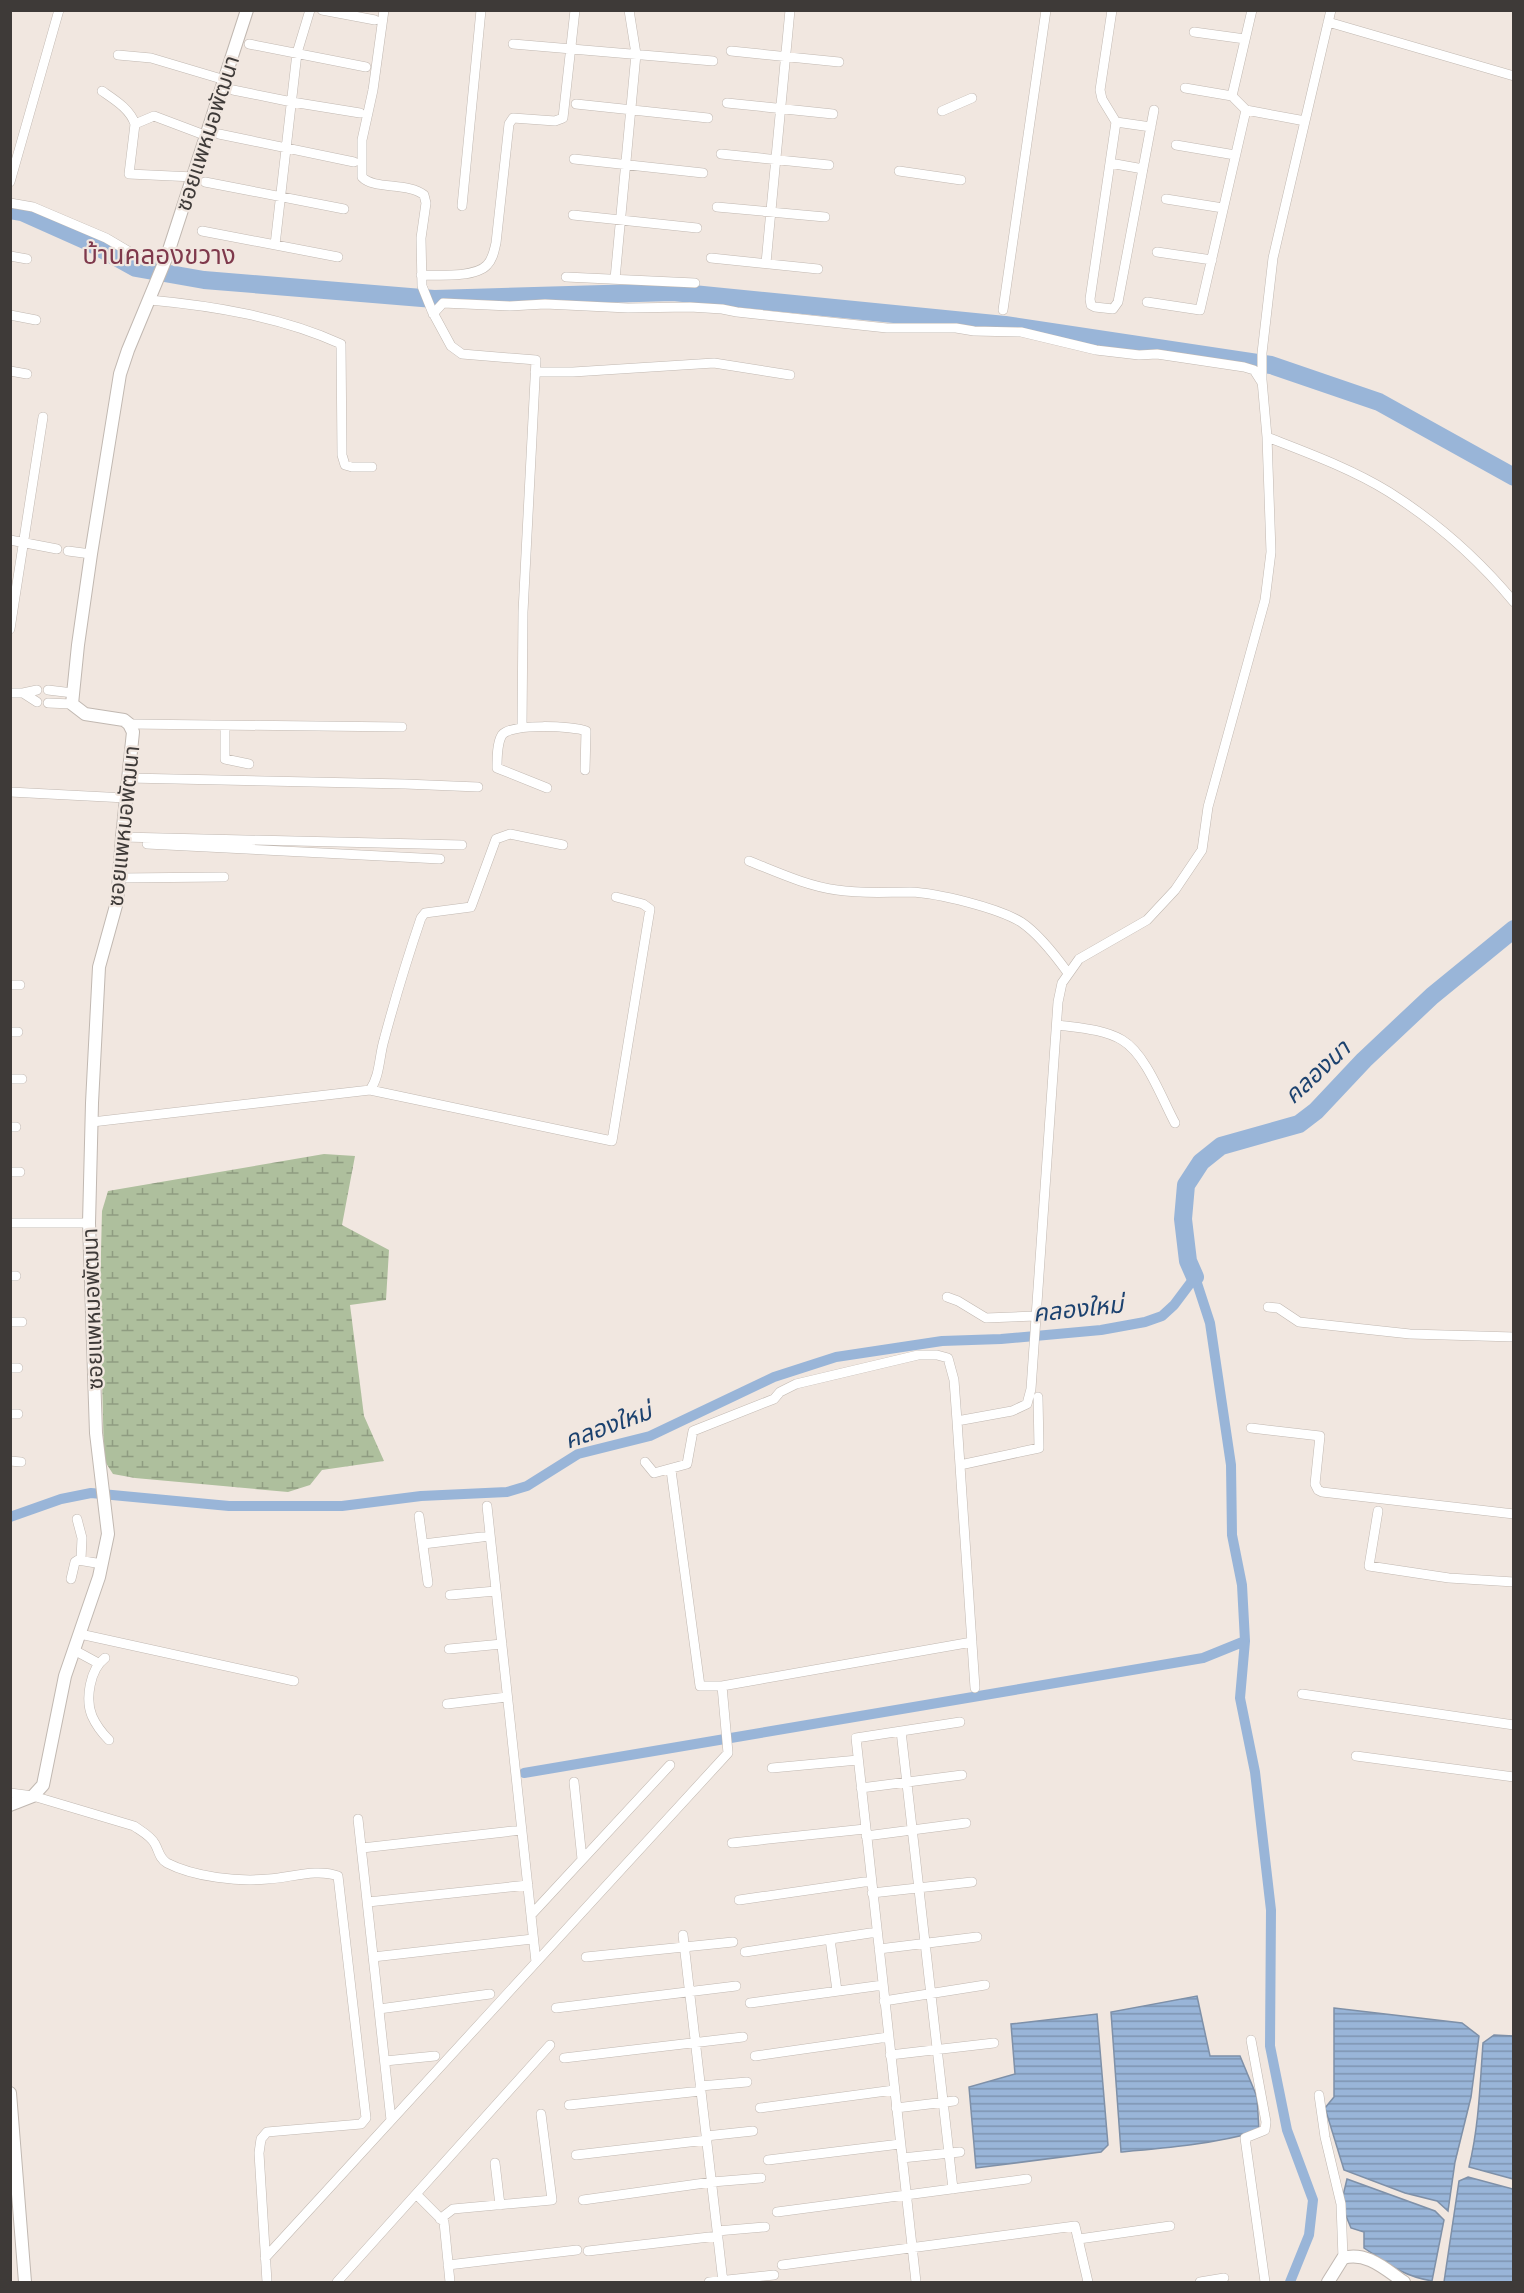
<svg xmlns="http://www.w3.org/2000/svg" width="1524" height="2293" font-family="Cabin,'Noto Sans Thai',sans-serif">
<defs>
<pattern id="wetland-marsh" width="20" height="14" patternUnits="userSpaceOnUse" patternTransform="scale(1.5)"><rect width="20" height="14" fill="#aebf9d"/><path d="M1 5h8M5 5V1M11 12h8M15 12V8" fill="none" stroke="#8f9c81"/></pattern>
<pattern id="water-rules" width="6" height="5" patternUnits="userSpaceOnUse" patternTransform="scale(1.5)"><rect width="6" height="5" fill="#99b5d8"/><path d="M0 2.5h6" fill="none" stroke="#7e94b0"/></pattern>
</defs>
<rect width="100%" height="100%" fill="#f1e7e0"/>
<path fill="url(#wetland-marsh)" d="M 324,1154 L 355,1156 L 342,1225 L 389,1250 L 386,1300 L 350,1305 L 364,1416 L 384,1461 L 322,1470 L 310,1485 L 288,1492 L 135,1478 L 113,1474 L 104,1460 L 100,1294 L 102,1211 L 108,1191 Z"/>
<path fill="url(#water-rules)" stroke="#7e90a8" stroke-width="1.5" d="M 1197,1996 L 1210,2056 L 1240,2056 L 1257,2097 L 1259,2131 C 1214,2144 1167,2148 1121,2152 L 1111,2012 Z
M 1334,2008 L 1462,2023 L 1479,2036 L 1471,2097 L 1455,2162 L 1448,2211 L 1437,2201 L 1405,2193 L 1344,2170 L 1325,2108 L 1334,2097 Z
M 1097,2014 L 1108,2145 L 1101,2152 L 976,2168 L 969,2087 L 1015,2074 L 1011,2024 Z
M 1494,2035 L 1513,2036 L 1513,2179 L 1469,2167 C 1479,2126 1480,2084 1483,2043 Z
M 1468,2177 L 1513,2189 L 1513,2282 L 1444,2282 L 1459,2181 Z
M 1347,2179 L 1435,2211 L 1444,2220 L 1432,2281 C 1403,2276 1388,2264 1364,2248 L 1364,2232 L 1351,2228 L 1341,2204 Z"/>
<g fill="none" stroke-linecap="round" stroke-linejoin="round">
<path stroke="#99b5d8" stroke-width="10" d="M 10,1517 L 61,1499 L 91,1493 L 229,1506 L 342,1506 L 421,1496 L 507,1492 L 527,1486 L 578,1454 L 650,1436 L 774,1377 L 836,1357 L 942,1341 L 1001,1339 L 1101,1330 L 1145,1322 L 1162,1316 L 1174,1305 L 1195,1277 L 1210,1323 L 1231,1465 L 1232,1535 L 1242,1585 L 1245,1641 L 1240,1698 L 1255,1772 L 1271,1910 L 1270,2046 L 1287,2130 L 1313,2200 L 1309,2235 L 1290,2282
M 524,1773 L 1203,1658 L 1245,1641"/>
<path stroke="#99b5d8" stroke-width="18" d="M 10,210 L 22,212 L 87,241 L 136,268 L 204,280 L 434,299 L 673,292 L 1005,325 L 1271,365 L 1379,402 L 1514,477
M 1195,1277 L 1188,1261 L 1183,1219 L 1186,1185 L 1201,1162 L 1221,1146 L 1299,1124 L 1316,1111 L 1364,1060 L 1432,996 L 1514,929"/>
<g stroke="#c1b8b1" stroke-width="10">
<path id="minor" d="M 322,10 L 375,20
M 384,10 L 373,90 L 362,140 L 362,177 C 374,190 408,182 424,195 L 426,203 L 421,238 L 422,286 L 432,311 L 451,346 L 462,354 L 536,360 L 523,612 L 522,727
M 1112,10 L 1100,90 L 1102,99 L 1116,122 L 1090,299 L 1091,305 L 1095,307 L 1113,309 L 1118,302 L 1154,110
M 1328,22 L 1514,76
M 1194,32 L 1245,39
M 249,44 L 366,67
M 513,44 L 713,61
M 731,51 L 839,62
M 118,55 L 151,58 L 225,80
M 1185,88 L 1232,96
M 233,90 L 292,102 L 360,113
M 102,91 C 115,100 130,109 135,124 L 129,174 L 194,177
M 727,103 L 833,114
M 576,104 L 708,118
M 1246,110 L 1232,96 L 1252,10
M 942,111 L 972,98
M 1116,122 L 1151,127
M 135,124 L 154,116 L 207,136
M 219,134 L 354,162
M 1176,145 L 1235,155
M 721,154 L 829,165
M 574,159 L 703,173
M 1110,163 L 1143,169
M 899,171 L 961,180
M 10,182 L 59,10
M 205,182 L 344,209
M 1166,199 L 1223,208
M 10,203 L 33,207 L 106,238 L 145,261 L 169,250
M 462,206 L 481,10
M 717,207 L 825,217
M 573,215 L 697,228
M 202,231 L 338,257
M 275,245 L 297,53 L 310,10
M 1157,252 L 1212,260
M 10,256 L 27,259
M 711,258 L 818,269
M 766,263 L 790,10
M 421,275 C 438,275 475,278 487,265 C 493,259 494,251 496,243 L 509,124 L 513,118 L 555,121 L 563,118 L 575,10
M 566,277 L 695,283
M 615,279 L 636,54 L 629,10
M 150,300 C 214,306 282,317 341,344 L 342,455 L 345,465 L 352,467 L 372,467
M 1147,302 L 1200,310 L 1246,110 L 1305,121
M 1003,310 L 1046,10
M 433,314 L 443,303 L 510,306 L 545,304 L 628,308 L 690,307 L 722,309 L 737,312 L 887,328 L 956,328 L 974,331 L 1021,332 L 1096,350 L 1139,355 L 1157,354 L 1244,367 L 1254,370 L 1261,381
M 10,315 L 36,320
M 10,371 L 27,374
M 535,372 L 573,372 L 714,363 L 790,375
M 1267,437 C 1308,453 1352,469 1389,492 C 1435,521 1479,560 1514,602
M 10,540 L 57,549
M 68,551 L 91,554
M 10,629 L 43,417
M 48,690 L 73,693
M 10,693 L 23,693 L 37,690
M 23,693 L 37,702
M 48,703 L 72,704
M 129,724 L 402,727
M 225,726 L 225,759 L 249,764
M 128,778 L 405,784 L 478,787
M 547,788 L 497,768 C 497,758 497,743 502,735 C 511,723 573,726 586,731 L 585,770
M 10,792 L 126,798
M 122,837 L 462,845
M 147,844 L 440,859
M 749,861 C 777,872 807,886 837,890 C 862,894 886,892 910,892 C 938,893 998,908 1021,922 C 1039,934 1055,955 1068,973
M 119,878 L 224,877
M 10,985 L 20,985
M 1058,1025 C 1079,1028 1103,1029 1122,1040 C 1146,1054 1162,1099 1175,1123
M 10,1032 L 18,1032
M 10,1079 L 22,1079
M 370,1090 L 612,1141 L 650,909 L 643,904 L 616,897
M 92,1122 L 370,1090 C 380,1076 379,1057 384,1040 C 395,999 407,959 421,918 L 425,913 L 471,907 L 496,839 L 510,834 L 563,845
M 10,1127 L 16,1127
M 10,1172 L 20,1172
M 10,1223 L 89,1223
M 10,1276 L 16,1276
M 947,1297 L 958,1301 L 986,1318 L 1036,1316
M 1268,1307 L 1278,1308 L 1299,1322 L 1410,1334 L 1514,1337
M 10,1322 L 22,1322
M 10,1368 L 18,1368
M 10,1414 L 18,1414
M 957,1421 L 975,1688
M 1251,1428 L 1320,1436 L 1315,1484 L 1318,1490 L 1322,1492 L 1514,1514
M 10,1461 L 21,1462
M 645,1462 L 654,1473 L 687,1464 L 693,1431 L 774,1399 L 780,1392 L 796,1384 L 918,1355 L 937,1355 L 948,1358 L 954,1380 L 957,1421 L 1012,1411 L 1027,1404 L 1031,1389 L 1058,1002 L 1062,983 L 1079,959 L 1147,920 L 1175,890 L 1202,850 L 1208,807 L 1265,600 L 1271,552 L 1267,437 L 1262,380 L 1262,353 L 1273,258 L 1331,10
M 960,1465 L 1039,1448 L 1038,1397
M 671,1470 L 700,1686 L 722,1686 L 972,1642
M 487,1506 L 536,1962
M 1378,1511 L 1369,1566 L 1449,1578 L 1514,1582
M 419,1516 L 428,1583
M 77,1519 L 82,1538 L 81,1559
M 423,1544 L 490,1536
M 71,1579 L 75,1562 L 78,1560 L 102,1564
M 450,1595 L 496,1591
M 80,1634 L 294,1681
M 449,1649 L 502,1644
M 74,1650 L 98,1663
M 105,1658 C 90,1669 85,1699 92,1716 C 96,1725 102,1733 109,1740
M 1302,1694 L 1514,1725
M 447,1704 L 507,1697
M 901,1731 L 953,2189
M 1356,1756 L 1514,1777
M 772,1768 L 858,1760
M 574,1782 L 582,1859
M 861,1788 L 962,1775
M 10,1793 L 33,1796 L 134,1826 C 141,1831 151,1836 155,1844 C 159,1851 159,1858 167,1863 C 194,1877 239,1882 268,1879 C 289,1878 317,1868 338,1876 L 366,2118 L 361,2124 L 267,2132 L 261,2139 L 259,2153 L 267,2282
M 358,1819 L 391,2120
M 866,1836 L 966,1823
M 732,1843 L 865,1829
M 362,1848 L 522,1830
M 872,1893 L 972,1882
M 739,1900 L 871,1881
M 368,1902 L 528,1885
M 531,1915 L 670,1765
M 683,1935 L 723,2282
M 830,1939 L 837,1991
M 879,1949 L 977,1937
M 745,1952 L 877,1932
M 373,1957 L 533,1939
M 586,1957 L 733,1942
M 884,2001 L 985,1985
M 750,2003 L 883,1985
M 556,2008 L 736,1986
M 379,2009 L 490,1994
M 1251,2040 L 1266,2122 L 1265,2130 L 1245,2138 L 1265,2282
M 890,2055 L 994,2043
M 755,2056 L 888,2037
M 564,2058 L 743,2037
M 385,2061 L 435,2056
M 700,2086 L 747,2082
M 1319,2095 L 1325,2137 L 1341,2204 L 1343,2258
M 569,2105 L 701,2091
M 760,2108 L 894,2090
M 896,2108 L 954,2101
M 706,2136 L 753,2131
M 576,2155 L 707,2140
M 902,2158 L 960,2152
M 768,2160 L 900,2144
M 495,2163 L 500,2205
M 417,2195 L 444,2222 L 450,2282
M 583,2200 L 712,2182 L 761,2178
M 777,2212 L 1027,2179
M 440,2219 L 453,2209 L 552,2200 L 541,2114
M 717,2231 L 765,2227
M 1079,2239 L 1170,2226
M 588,2251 L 718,2236
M 265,2258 L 728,1753 L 722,1686
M 448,2265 L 577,2250
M 782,2265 L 1075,2226 L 1088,2282
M 337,2282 L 550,2045
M 709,2282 L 774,2275
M 916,2282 L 856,1738 L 960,1722
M 1200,2282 L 1224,2278"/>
</g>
<g stroke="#c1b8b1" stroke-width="14">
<path id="tertiary" d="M 10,1805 L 33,1796 L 43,1785 L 65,1676 L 99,1577 L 108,1534 L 96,1433 L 89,1223 L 92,1103 L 99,967 L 117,902 L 122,837 L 133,732 L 129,724 L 124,720 L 85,714 L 72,704 L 78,645 L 91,554 L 120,374 L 128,350 L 167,256 L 247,10
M 10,2093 L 25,2282
M 1328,2282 L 1343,2258 C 1367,2251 1386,2270 1404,2282"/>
</g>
<use href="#minor" stroke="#fff" stroke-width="9"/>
<use href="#tertiary" stroke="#fff" stroke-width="12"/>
</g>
<g text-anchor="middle" stroke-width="4.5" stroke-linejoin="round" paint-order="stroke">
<g font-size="22" fill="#3e3a38" stroke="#f1e7e0">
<text transform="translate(207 133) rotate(-72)" y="8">ซอยแพหมอพัฒนา</text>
<text transform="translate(123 826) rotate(-84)" y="8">ซอยแพหมอพัฒนา</text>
<text transform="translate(92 1309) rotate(-92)" y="8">ซอยแพหมอพัฒนา</text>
</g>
<g font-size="24" font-style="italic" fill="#1c426f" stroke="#f1e7e0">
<text transform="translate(1317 1072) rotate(-43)" y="8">คลองนา</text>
<text transform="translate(1078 1309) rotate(-6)" y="8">คลองใหม่</text>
<text transform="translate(608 1426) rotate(-20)" y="8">คลองใหม่</text>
</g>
<g font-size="26" fill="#7f394c" stroke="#f1e7e0">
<text x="159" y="264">บ้านคลองขวาง</text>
</g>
</g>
<rect width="1524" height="2293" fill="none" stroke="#3e3a38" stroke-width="24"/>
</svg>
